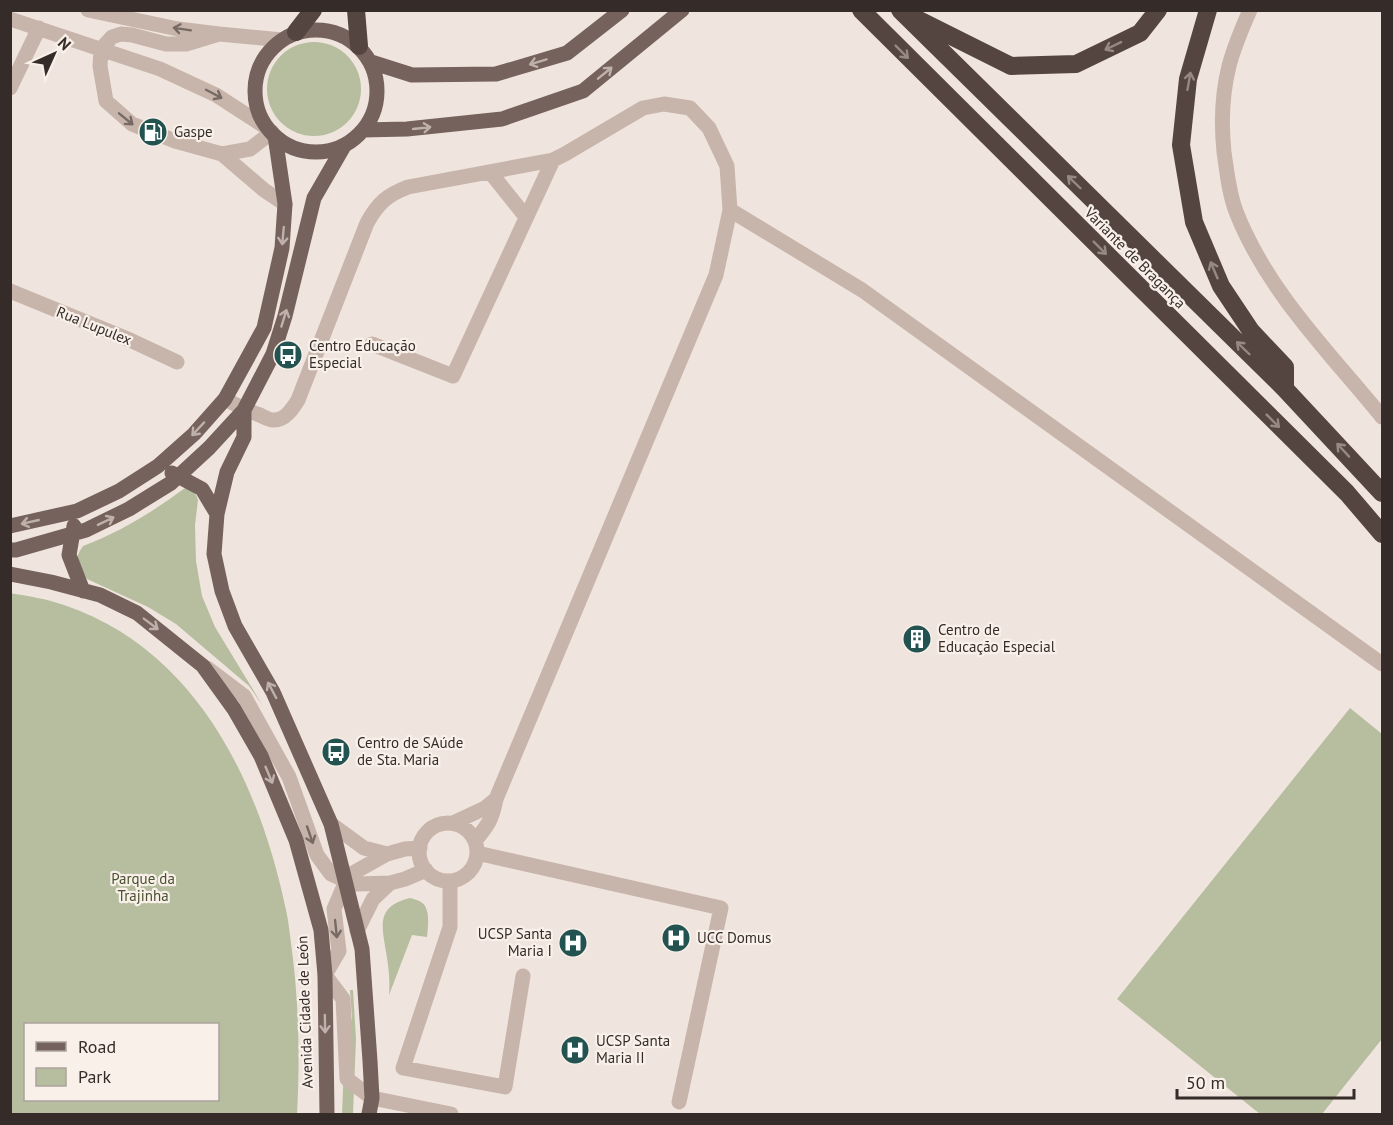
<svg xmlns="http://www.w3.org/2000/svg" width="1393" height="1125" font-family="'PT Sans',sans-serif">
<rect width="100%" height="100%" fill="#f0e5de"/>
<path fill="#b6be9f" fill-rule="evenodd" d="M267 89a47 47 0 1 1 94 0a47 47 0 1 1-94 0Z
M 185,488 L 191,490 L 196,495 L 198,500 L 195,525 L 196,561 L 202,596 L 215,627 L 263,706 L 249,686 L 176,624 L 148,607 L 87,579 C 83,573 77,563 78,555 C 79,552 81,549 83,546 C 122,531 151,513 185,488 Z
M 10,593 C 28,596 47,599 64,605 C 197,650 259,782 286,910 C 289,923 290,937 292,951 C 299,1005 300,1060 297,1114 L 11,1114 ZM 218,1024 L 218,1100 L 26,1100 L 26,1024 Z
M 1350,708 L 1382,734 L 1382,1039 L 1322,1114 L 1260,1114 L 1117,999 Z
M 410,898 C 414,899 418,900 421,902 C 431,908 428,927 427,937 L 412,935 L 389,995 C 390,983 389,970 387,958 C 383,929 373,907 410,898 Z
M 350,990 L 353,990 L 356,1039 L 353,1114 L 342,1114 L 345,1040 L 352,1018 Z"/>
<g fill="none" stroke-linecap="round" stroke-linejoin="round">
<path stroke="#c7b5ab" stroke-width="15" d="M 88,10 L 178,29 L 219,34 L 282,40
M 1250,10 C 1242,28 1234,47 1229,66 C 1222,94 1221,123 1224,152 C 1227,172 1229,195 1237,214 C 1268,292 1330,353 1382,417
M 10,19 L 160,69 L 216,95 L 267,128
M 219,34 L 186,44 L 166,44 L 132,35 L 121,34 L 112,37 L 101,49 L 100,66 L 106,101 L 132,124 L 175,141 L 222,154 L 250,149 L 272,132
M 10,88 L 39,28
M 222,154 L 264,190 L 285,204
M 490,172 L 526,217
M 730,210 L 862,290 L 1382,664
M 10,291 L 130,340 L 177,362
M 372,344 L 453,376 L 553,160
M 225,399 C 236,405 247,411 260,415 C 264,417 269,420 273,420 C 285,421 293,408 298,400 L 367,223 C 378,203 387,195 408,187 L 553,160 L 565,154 L 643,108 L 664,104 L 690,108 L 709,128 L 727,166 L 730,210 L 716,275 L 496,799 L 485,808 L 453,823
M 207,668 L 244,696 L 289,777 L 317,855 L 331,874 L 346,881 L 357,884 L 390,883 L 405,879 L 426,870
M419 852a29 29 0 1 1 58 0a29 29 0 1 1-58 0Z
M 331,824 L 364,848 L 387,854
M 475,841 C 488,825 492,820 496,799
M 420,848 L 405,849 L 387,854 L 353,873 L 346,881 L 334,909 L 339,951 L 325,975 L 343,999 L 347,1079 L 372,1098 L 451,1114
M 477,853 L 721,908 L 679,1102
M 450,881 L 450,927 L 403,1068 L 505,1087 L 523,976
M 357,931 L 373,899 L 390,883"/>
<path stroke="#76625c" stroke-width="15" d="M255 91a61 61 0 1 1 122 0a61 61 0 1 1-122 0Z
M 371,62 L 412,75 L 496,74 L 567,53 L 622,10
M 363,130 L 407,129 L 502,119 L 583,91 L 682,10
M 244,410 L 244,437 L 227,472 L 217,514 L 214,554 L 222,591 L 235,626 L 273,692 L 331,824 L 362,949 L 370,1061 L 372,1098 L 369,1114
M 172,473 L 202,489 L 217,514
M 10,526 L 77,511 L 119,491 L 158,466 L 194,434 L 225,399 L 264,328 L 282,248 L 285,204 L 275,136
M 74,526 L 69,555 L 83,591
M 10,550 L 16,550 L 86,530 L 129,509 L 171,483 L 209,448 L 244,410 L 273,354 L 285,316 L 314,198 L 344,146
M 10,574 L 51,582 L 100,595 L 137,613 L 203,666 L 234,709 L 261,756 L 296,840 L 321,930 L 325,975 L 327,1114"/>
<path stroke="#554541" stroke-width="18" d="M 356,10 L 359,46
M 861,10 L 1347,493 L 1382,534
M 900,10 L 1285,389 L 1382,493
M 1208,10 L 1188,79 L 1181,145 L 1194,222 L 1221,286 L 1251,331 L 1285,367 L 1285,389
M 913,17 L 1011,66 L 1076,64 L 1140,33 L 1158,10
M 296,32 L 313,10"/>
</g>
<defs><path id="oneway-shaft" d="M-6 0H5M1.5-3L5.5 0L1.5 3" fill="none" stroke-width="1.6" stroke-linecap="round" stroke-linejoin="round" transform="scale(1.5)"/></defs>
<g stroke="#776a64">
<use href="#oneway-shaft" transform="translate(182 29) rotate(-171)"/>
<use href="#oneway-shaft" transform="translate(214 94) rotate(28)"/>
<use href="#oneway-shaft" transform="translate(126 119) rotate(39)"/>
<use href="#oneway-shaft" transform="translate(310 835) rotate(71)"/>
<use href="#oneway-shaft" transform="translate(336 929) rotate(84)"/>
</g>
<g stroke="#968984">
<use href="#oneway-shaft" transform="translate(1113 46) rotate(154)"/>
<use href="#oneway-shaft" transform="translate(902 52) rotate(45)"/>
<use href="#oneway-shaft" transform="translate(1189 81) rotate(-80)"/>
<use href="#oneway-shaft" transform="translate(1074 182) rotate(-136)"/>
<use href="#oneway-shaft" transform="translate(1100 248) rotate(45)"/>
<use href="#oneway-shaft" transform="translate(1214 270) rotate(-113)"/>
<use href="#oneway-shaft" transform="translate(1243 348) rotate(-136)"/>
<use href="#oneway-shaft" transform="translate(1273 421) rotate(45)"/>
<use href="#oneway-shaft" transform="translate(1343 450) rotate(-133)"/>
</g>
<g stroke="#beb0aa">
<use href="#oneway-shaft" transform="translate(538 62) rotate(163)"/>
<use href="#oneway-shaft" transform="translate(605 73) rotate(-39)"/>
<use href="#oneway-shaft" transform="translate(422 128) rotate(-6)"/>
<use href="#oneway-shaft" transform="translate(283 236) rotate(95)"/>
<use href="#oneway-shaft" transform="translate(284 318) rotate(-73)"/>
<use href="#oneway-shaft" transform="translate(198 429) rotate(133)"/>
<use href="#oneway-shaft" transform="translate(106 521) rotate(-26)"/>
<use href="#oneway-shaft" transform="translate(30 522) rotate(167)"/>
<use href="#oneway-shaft" transform="translate(151 624) rotate(37)"/>
<use href="#oneway-shaft" transform="translate(272 690) rotate(-118)"/>
<use href="#oneway-shaft" transform="translate(269 775) rotate(67)"/>
<use href="#oneway-shaft" transform="translate(325 1024) rotate(89)"/>
</g>
<defs>
<g id="fuel-disc" transform="scale(1.5)"><circle r="9.5" fill="#235351" stroke="#f8f0e9"/><path d="M-5.5-6h7V0h2V4h1.3V-2.5L3-4.5l.8-.8L6-3V5H2.5V1h-1V6h-7ZM-4.2-4.7v3.2H.2V-4.7Z" fill="#fff"/></g>
<g id="bus-disc" transform="scale(1.5)"><circle r="9.5" fill="#235351" stroke="#f8f0e9"/><path d="M-5-6H5V4H4V6H2V4H-2V6H-4V4H-5ZM-3.5-4V0h7V-4ZM-3.5 1.2v1.5H-2V1.2ZM2 1.2v1.5H3.5V1.2Z" fill="#fff"/></g>
<g id="building-disc" transform="scale(1.5)"><circle r="9.5" fill="#235351" stroke="#f8f0e9"/><path d="M-4-6H4V6H1V3H-1V6H-4ZM-2.5-4.3h1.7v1.8h-1.7ZM.8-4.3h1.7v1.8H.8ZM-2.5-1h1.7V.8h-1.7ZM.8-1h1.7V.8H.8Z" fill="#fff"/></g>
<g id="hospital-disc" transform="scale(1.5)"><circle r="9.5" fill="#235351" stroke="#f8f0e9"/><path d="M-5-5h3v3.5h4V-5h3V5h-3V1.5h-4V5h-3Z" fill="#fff"/></g>
</defs>
<g fill-rule="evenodd">
<use href="#fuel-disc" x="153" y="132"/>
<use href="#bus-disc" x="288" y="355"/>
<use href="#building-disc" x="917" y="639"/>
<use href="#bus-disc" x="336" y="752"/>
<use href="#hospital-disc" x="676" y="938"/>
<use href="#hospital-disc" x="573" y="943"/>
<use href="#hospital-disc" x="575" y="1050"/>
</g>
<g text-anchor="middle" stroke-width="4.5" stroke-linejoin="round" paint-order="stroke">
<g font-size="15" fill="#352c29" stroke="#f8f0e9" text-anchor="start">
<text x="174" y="137">Gaspe</text>
<text x="309" y="351">Centro Educação<tspan x="309" dy="17">Especial</tspan></text>
<text x="938" y="635">Centro de<tspan x="938" dy="17">Educação Especial</tspan></text>
<text x="357" y="748">Centro de SAúde<tspan x="357" dy="17">de Sta. Maria</tspan></text>
<text x="552" y="939" text-anchor="end">UCSP Santa<tspan x="552" dy="17">Maria I</tspan></text>
<text x="697" y="943">UCC Domus</text>
<text x="596" y="1046">UCSP Santa<tspan x="596" dy="17">Maria II</tspan></text>
</g>
<g font-size="15" fill="#352c29" stroke="#f8f0e9">
<text transform="translate(1135 258) rotate(45)" y="5">Variante de Bragança</text>
<text transform="translate(94 326) rotate(22)" y="5">Rua Lupulex</text>
<text transform="translate(305 1012) rotate(-92)" y="5">Avenida Cidade de León</text>
</g>
<g font-size="15" fill="#48512f" stroke="#f8f0e9">
<text x="143" y="884">Parque da<tspan x="143" dy="17">Trajinha</tspan></text>
</g>
</g>
<rect width="1393" height="1125" fill="none" stroke="#352c29" stroke-width="24"/>
<rect x="24" y="1023" width="195" height="78" fill="#f8f0e9" stroke="#aaa29c" stroke-width="1.5"/>
<rect x="36" y="1042" width="30" height="9" fill="#76625c" stroke="#aaa29c" stroke-width="1.5"/>
<text x="78" y="1053" font-size="18" fill="#352c29">Road</text>
<rect x="36" y="1068" width="30" height="18" fill="#b6be9f" stroke="#aaa29c" stroke-width="1.5"/>
<text x="78" y="1083" font-size="18" fill="#352c29">Park</text>
<g transform="translate(54 54) rotate(45)" stroke="#f8f0e9" stroke-width="4.5" paint-order="stroke">
<path d="M0-4.5L10 22L0 15L-10 22Z" fill="#352c29"/>
<text y="-9" font-size="16" font-weight="bold" text-anchor="middle" fill="#352c29">N</text>
</g>
<path d="M1177 1089v9h177v-9" fill="none" stroke="#352c29" stroke-width="3"/>
<text x="1186" y="1089" font-size="18" fill="#352c29" stroke="#f8f0e9" stroke-width="4.5" paint-order="stroke">50 m</text>
</svg>
